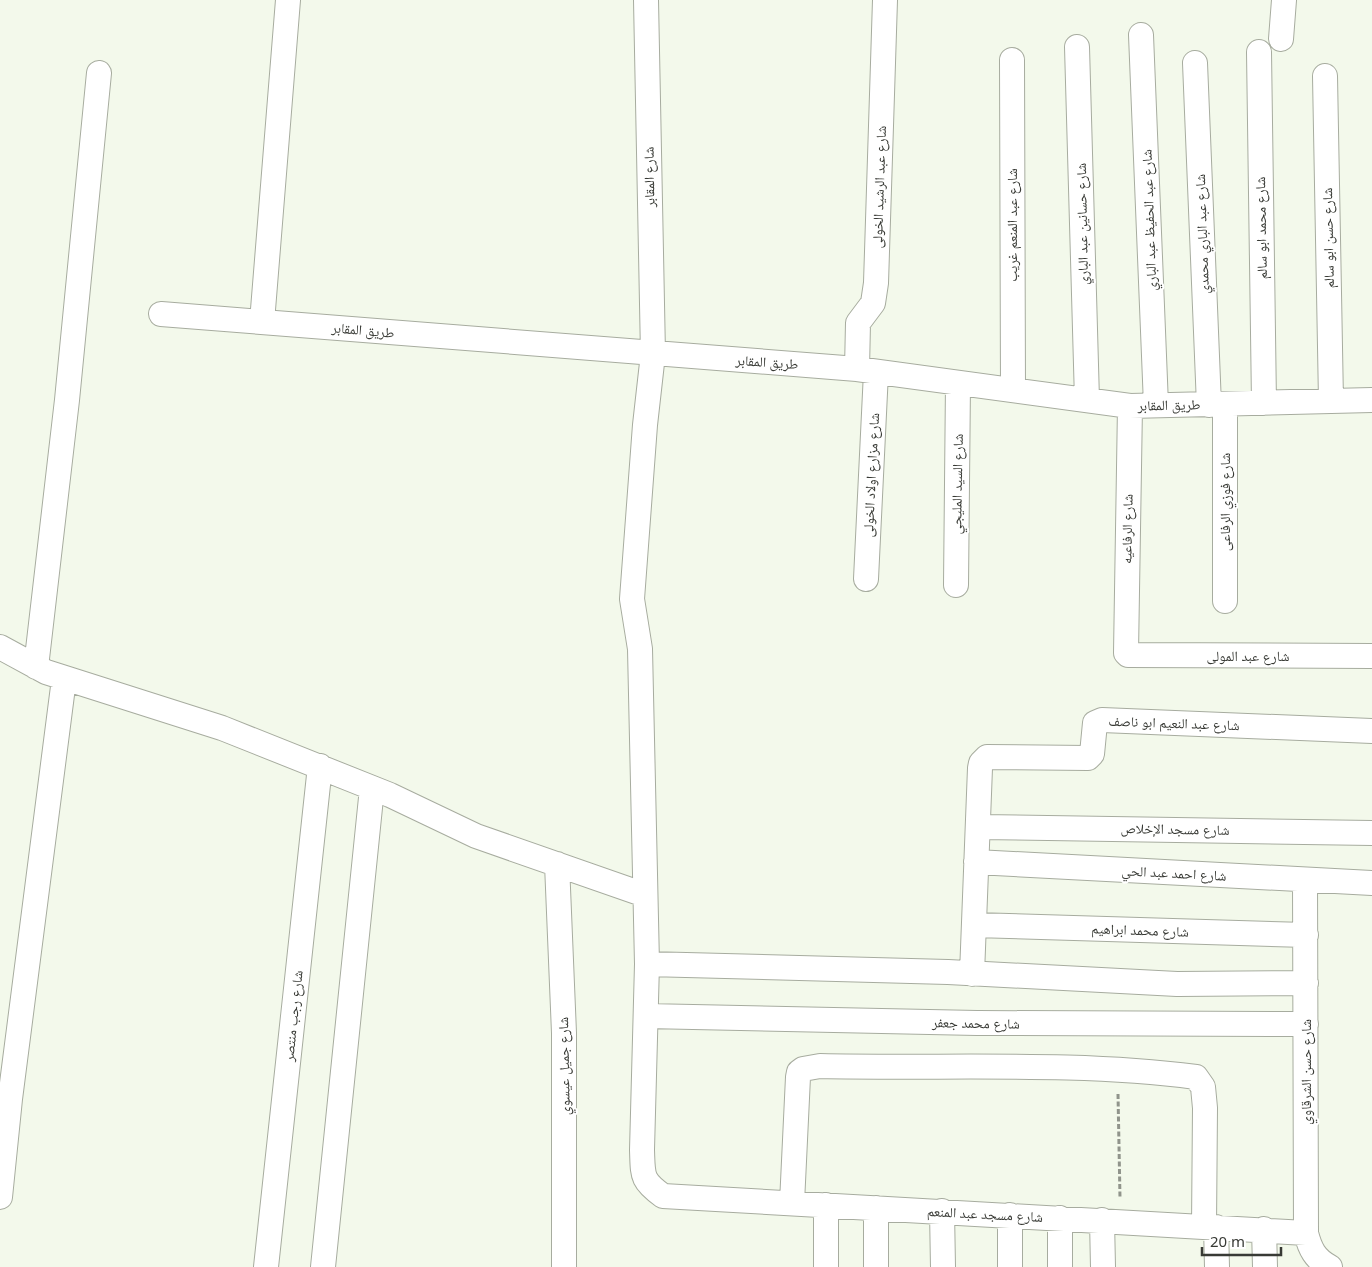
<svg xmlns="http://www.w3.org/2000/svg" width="1372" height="1267" font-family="'Noto Sans','Noto Naskh Arabic',sans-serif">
<rect width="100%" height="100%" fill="#f3f9eb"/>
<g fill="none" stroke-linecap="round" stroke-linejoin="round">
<g stroke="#a7ac9f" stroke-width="26">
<path id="minor" d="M 646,0 L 653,354 L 645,425 L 632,599 L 640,649 L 647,964 L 642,1150 C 643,1176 641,1180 663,1196 L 1306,1233
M 1141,35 L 1156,405
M 1281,39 L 1284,0
M 1077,47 L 1087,400
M 1259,52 L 1264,403
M 1012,60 L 1013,390
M 1195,63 L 1209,405
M 1325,76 L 1331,401
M 161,314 L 857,369 L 1130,406 L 1372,400
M 262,322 L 288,0
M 857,369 L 858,323 L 873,303 L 876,283 L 885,0
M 1130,406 L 1126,653 L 1128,655 L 1372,656
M 866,579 L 876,372
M 956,585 L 958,383
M 1225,601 L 1225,404
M 0,647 L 46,672 L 222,728 L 390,795 L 476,836 L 645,895
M 36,667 L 67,400 L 99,73
M 979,827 L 1372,833
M 976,862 L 1372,883
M 557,864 L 564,1033 L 564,1267
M 1305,880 L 1306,1233 C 1310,1249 1315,1259 1330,1267
M 974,925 L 1306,935
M 647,964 L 948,972 L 1177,984 L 1306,983
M 972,974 L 980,768 L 981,763 L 987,757 L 1088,758 L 1092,754 L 1095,723 L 1102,720 L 1372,731
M 646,1016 L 977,1023 L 1306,1024
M 0,1197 L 10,1099 L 64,679
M 792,1203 L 798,1077 L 799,1072 L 803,1069 L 820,1066 C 945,1069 1071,1061 1196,1077 L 1203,1087 L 1205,1108 L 1204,1226
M 942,1211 L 943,1267
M 1060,1218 L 1060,1267
M 1102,1220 L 1103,1267
M 1216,1227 L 1217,1267
M 1264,1229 L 1265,1267
M 266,1267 L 320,766
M 323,1267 L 372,788
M 826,1267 L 826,1205
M 876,1267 L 876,1208
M 1010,1267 L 1010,1215"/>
</g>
<path stroke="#90948b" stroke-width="3" stroke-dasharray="5 2.5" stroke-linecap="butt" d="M 1118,1094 L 1120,1198"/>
<use href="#minor" stroke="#fff" stroke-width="24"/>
</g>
<g text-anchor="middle" stroke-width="4" stroke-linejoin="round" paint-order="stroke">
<g font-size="14" fill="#383a35" stroke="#fff">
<text transform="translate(649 177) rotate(-91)" y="5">شارع المقابر</text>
<text transform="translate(879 187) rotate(-88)" y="5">شارع عبد الرشيد الخولى</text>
<text transform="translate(1149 220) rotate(-92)" y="5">شارع عبد الحفيظ عبد الباري</text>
<text transform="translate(1082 224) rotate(-91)" y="5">شارع حسانين عبد الباري</text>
<text transform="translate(1012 225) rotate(-90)" y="5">شارع عبد المنعم غريب</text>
<text transform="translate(1261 228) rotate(-91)" y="5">شارع محمد ابو سالم</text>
<text transform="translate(1202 234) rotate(-92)" y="5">شارع عبد الباري محمدي</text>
<text transform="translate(1328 238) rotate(-91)" y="5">شارع حسن ابو سالم</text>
<text transform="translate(363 330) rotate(5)" y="5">طريق المقابر</text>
<text transform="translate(767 362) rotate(4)" y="5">طريق المقابر</text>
<text transform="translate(1169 405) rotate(-1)" y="5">طريق المقابر</text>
<text transform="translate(871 475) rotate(-87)" y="5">شارع مزارع اولاد الخولى</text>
<text transform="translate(957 484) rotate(-89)" y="5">شارع السيد المليجي</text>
<text transform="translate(1225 502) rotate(-90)" y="5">شارع فوزي الرفاعى</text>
<text transform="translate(1127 529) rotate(-89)" y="5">شارع الرفاعيه</text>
<text x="1248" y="661">شارع عبد المولى</text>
<text transform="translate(1174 723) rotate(2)" y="5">شارع عبد النعيم ابو ناصف</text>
<text transform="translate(1175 829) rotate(1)" y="5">شارع مسجد الإخلاص</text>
<text transform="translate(1174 873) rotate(3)" y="5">شارع احمد عبد الحي</text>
<text transform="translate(1140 930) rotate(2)" y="5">شارع محمد ابراهيم</text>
<text transform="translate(293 1016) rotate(-84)" y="5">شارع رجب منتصر</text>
<text transform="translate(976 1023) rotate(1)" y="5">شارع محمد جعفر</text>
<text transform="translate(564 1066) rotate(-91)" y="5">شارع جميل عيسوي</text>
<text transform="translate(1306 1072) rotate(-90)" y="5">شارع حسن الشرقاوي</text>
<text transform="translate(985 1214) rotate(3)" y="5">شارع مسجد عبد المنعم</text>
</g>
</g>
<path d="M1202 1247v8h79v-8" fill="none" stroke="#383a35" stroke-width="2.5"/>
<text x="1210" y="1247" font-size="15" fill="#383a35" stroke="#ffffff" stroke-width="4" paint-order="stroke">20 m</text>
</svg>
